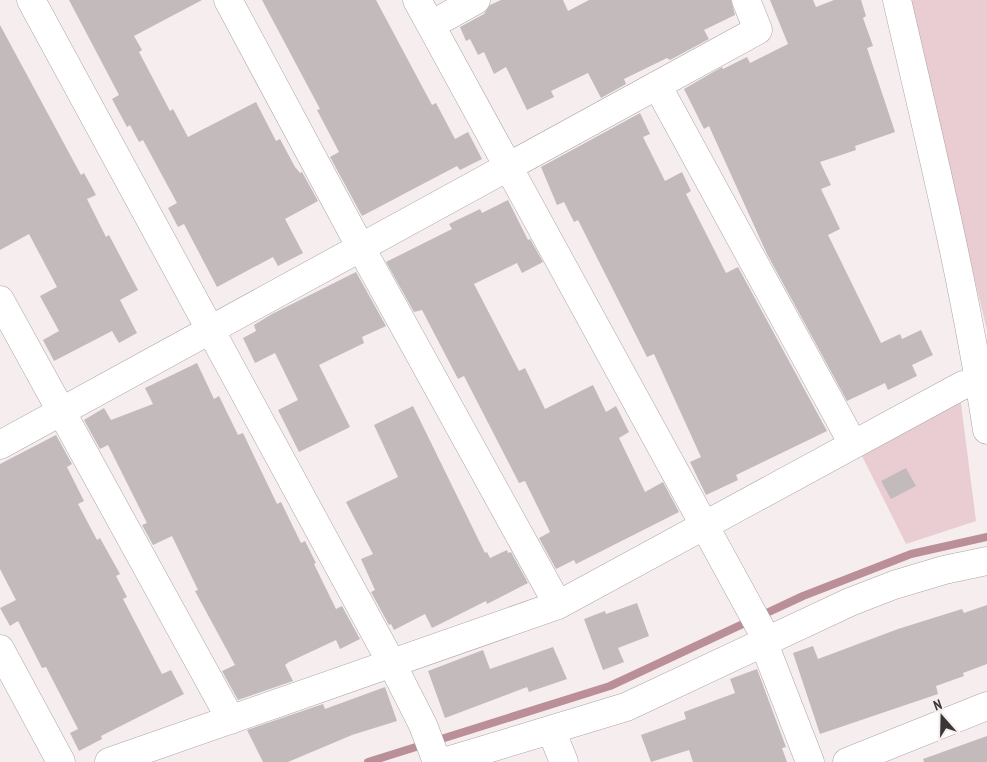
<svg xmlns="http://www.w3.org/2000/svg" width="987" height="762" font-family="'PT Sans Narrow',sans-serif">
<rect width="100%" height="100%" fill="#f6edee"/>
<path fill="#eacdd2" d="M 906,0 L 987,0 L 987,330 Z
M 960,396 L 976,521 L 906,544 L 859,450 Z"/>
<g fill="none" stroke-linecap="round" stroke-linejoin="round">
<path stroke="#bb8f97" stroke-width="8" d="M 368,762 L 610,686 L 803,596 L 911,554 L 987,537"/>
</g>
<path fill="#c3babb" d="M 69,0 L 202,0 L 134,36 L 142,50 L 139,52 L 170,111 L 173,109 L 188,137 L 256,102 L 276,141 L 280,139 L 295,167 L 300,173 L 302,172 L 318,201 L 285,219 L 303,253 L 278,266 L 273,257 L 217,287 L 184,224 L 178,227 L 168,208 L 177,203 L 143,140 L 139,142 L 130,125 L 127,127 L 112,99 L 119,95 Z
M 262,0 L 376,0 L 432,105 L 436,103 L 455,139 L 468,132 L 482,159 L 460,170 L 457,166 L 362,216 L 330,157 L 339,152 L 317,110 L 320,109 Z
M 501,0 L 563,0 L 568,11 L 589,0 L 731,0 L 735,15 L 704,30 L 709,39 L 670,60 L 667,58 L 624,79 L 626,84 L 601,98 L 588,73 L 551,91 L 554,97 L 527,110 L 506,67 L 494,74 L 484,52 L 478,55 L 470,39 L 466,41 L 460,27 L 484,14 L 490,5 Z
M 770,0 L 813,0 L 816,7 L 834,0 L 861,0 L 866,16 L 863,18 L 873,46 L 867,48 L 895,132 L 855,146 L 856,150 L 820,162 L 831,185 L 821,189 L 840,229 L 828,235 L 881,343 L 900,334 L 902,339 L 921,330 L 933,355 L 912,365 L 917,376 L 888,390 L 885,383 L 847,401 L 767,254 L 709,126 L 704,129 L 684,89 L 722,67 L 723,69 L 747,57 L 750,63 L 788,44 Z
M 0,25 L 81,175 L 84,173 L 96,195 L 87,199 L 106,237 L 109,235 L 138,290 L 120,300 L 137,333 L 119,343 L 112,331 L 54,361 L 43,340 L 59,331 L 40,296 L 57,287 L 29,234 L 0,250 Z
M 640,113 L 650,134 L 643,137 L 665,181 L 682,172 L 691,191 L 686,194 L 726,273 L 738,267 L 827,431 L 736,475 L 738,480 L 706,495 L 690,462 L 701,457 L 654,354 L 647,357 L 578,220 L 574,222 L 564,202 L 557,205 L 541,167 Z
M 508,200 L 528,240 L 530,239 L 543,262 L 522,273 L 517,263 L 474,284 L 519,371 L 525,368 L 545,409 L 593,385 L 606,412 L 616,406 L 629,432 L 619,438 L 645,492 L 663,482 L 679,512 L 576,564 L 574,560 L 556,569 L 539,538 L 550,532 L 525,481 L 519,483 L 464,376 L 458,379 L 422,310 L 414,312 L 386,262 L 452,229 L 449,224 L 480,209 L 482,213 Z
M 356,272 L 386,326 L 362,337 L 364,343 L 319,365 L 350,427 L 299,452 L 278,410 L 298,400 L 275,353 L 255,363 L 243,338 L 256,331 L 254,325 L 272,314 Z
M 197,363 L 214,399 L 219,396 L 238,435 L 243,433 L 277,504 L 281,502 L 301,543 L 305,541 L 316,563 L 314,564 L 336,609 L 342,606 L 360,639 L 340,649 L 336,640 L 289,662 L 285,665 L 293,681 L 238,700 L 222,671 L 235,665 L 195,591 L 198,590 L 172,536 L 153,545 L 142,525 L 147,523 L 108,445 L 100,449 L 84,420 L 104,408 L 111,420 L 153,404 L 145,388 Z
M 413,406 L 485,553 L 487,552 L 490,558 L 507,550 L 508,553 L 511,552 L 528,583 L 487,604 L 486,601 L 432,628 L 425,614 L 394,630 L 391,624 L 389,625 L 371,592 L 375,590 L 361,559 L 373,554 L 346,502 L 398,477 L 374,425 Z
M 56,435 L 72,464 L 67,467 L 84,501 L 78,504 L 97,540 L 100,538 L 120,574 L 116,576 L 127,597 L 123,599 L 162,674 L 171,670 L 184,694 L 101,736 L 102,739 L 79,751 L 70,733 L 78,729 L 46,667 L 42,668 L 18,621 L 10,626 L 0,608 L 16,600 L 0,569 L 0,464 Z
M 906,468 L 916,486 L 891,499 L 881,481 Z
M 637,603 L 649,636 L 618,648 L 624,662 L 603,670 L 584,619 L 605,611 L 606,614 Z
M 987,605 L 987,664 L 963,673 L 964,676 L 936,686 L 938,694 L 820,734 L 793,653 L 813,646 L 818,659 L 898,629 L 962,609 L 964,613 Z
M 553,647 L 567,679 L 529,692 L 527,687 L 445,718 L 428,671 L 483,650 L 490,669 Z
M 757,669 L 786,747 L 782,748 L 787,762 L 693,762 L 689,750 L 651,762 L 641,735 L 686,719 L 684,712 L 735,693 L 730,679 Z
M 385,687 L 397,721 L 352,735 L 288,762 L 263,762 L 247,730 L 323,704 L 325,709 Z
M 987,736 L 987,762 L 924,762 L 923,759 Z"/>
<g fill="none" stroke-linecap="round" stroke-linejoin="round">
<g stroke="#ada4a5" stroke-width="29">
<path id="minor" d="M 31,0 L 392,664 L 423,725 L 437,762
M 228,0 L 361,248 L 558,605
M 417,0 L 767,640
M 897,0 C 930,143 965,285 987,430
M 431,25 L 476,0
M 657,85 L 853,444
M 0,300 L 231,720
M 0,445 L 758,30 L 746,0
M 763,641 L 810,762
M 0,649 L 61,762
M 551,730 L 564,762
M 109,762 L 558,605 L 963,385
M 444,762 L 626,707 L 850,602 L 894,585 L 944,570 L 987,561
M 847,762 L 987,706"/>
</g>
<use href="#minor" stroke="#fff" stroke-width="28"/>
</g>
<g transform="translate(942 717) rotate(340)" stroke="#f6edee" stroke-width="4" paint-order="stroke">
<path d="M0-4L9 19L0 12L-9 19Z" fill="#393636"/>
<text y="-8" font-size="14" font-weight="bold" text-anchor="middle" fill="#393636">N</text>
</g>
</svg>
